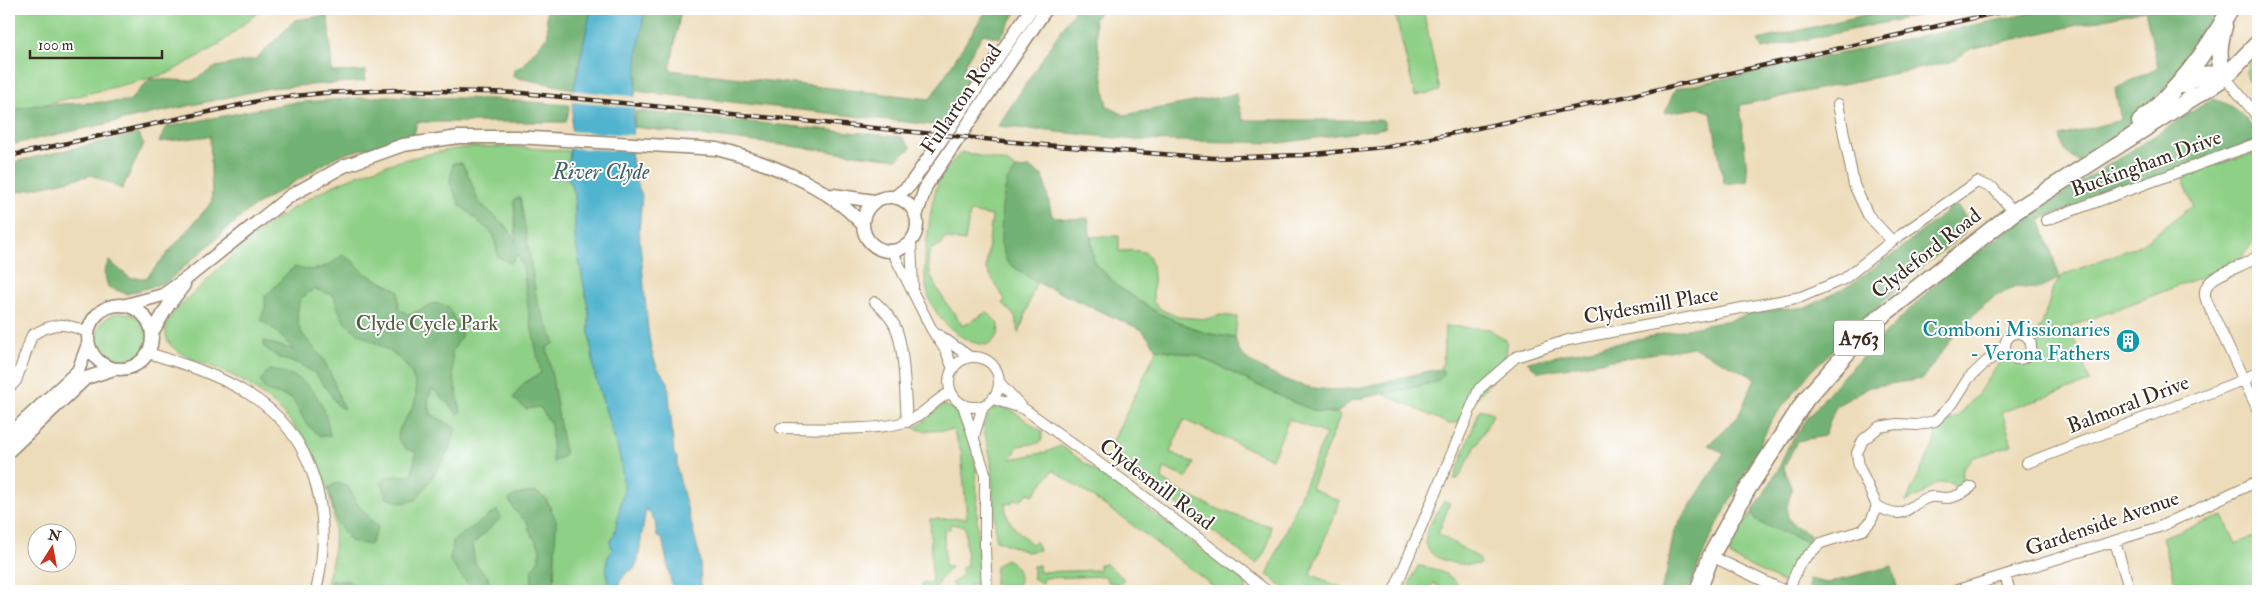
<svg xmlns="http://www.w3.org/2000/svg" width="2267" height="600" font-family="'IM FELL Double Pica',serif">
<rect width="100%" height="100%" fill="#fff"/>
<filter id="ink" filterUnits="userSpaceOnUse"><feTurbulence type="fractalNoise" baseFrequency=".02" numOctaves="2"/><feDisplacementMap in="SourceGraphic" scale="10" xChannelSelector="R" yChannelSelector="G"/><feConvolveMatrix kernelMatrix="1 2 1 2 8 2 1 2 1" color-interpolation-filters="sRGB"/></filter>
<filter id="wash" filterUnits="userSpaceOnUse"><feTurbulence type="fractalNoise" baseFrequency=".0096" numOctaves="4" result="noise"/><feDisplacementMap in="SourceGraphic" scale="20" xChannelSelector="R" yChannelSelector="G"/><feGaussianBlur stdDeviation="1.12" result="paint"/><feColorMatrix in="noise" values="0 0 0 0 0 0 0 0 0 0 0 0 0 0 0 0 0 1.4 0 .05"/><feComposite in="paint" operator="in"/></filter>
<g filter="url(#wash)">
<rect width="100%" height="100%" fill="#eddcb9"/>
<path fill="#8fd087" stroke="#657d52" d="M 9,9 L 262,9 L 220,44 L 167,74 L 9,113 Z
M 1394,9 L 1423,9 L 1440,91 L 1415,96 Z
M 2258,51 L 2258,86 L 2256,93 C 2241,73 2244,70 2258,51 Z
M 470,147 L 516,147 L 570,151 L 568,178 L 575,194 L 575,239 L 589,312 L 589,331 L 595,376 L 620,457 L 624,488 L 614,536 L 610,541 L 612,550 C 603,562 607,577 610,591 L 325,591 C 329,577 332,562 334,547 C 340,473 290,401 225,372 C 210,365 172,355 167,339 C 159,320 187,299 199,288 C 222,265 246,241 272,222 C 332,179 398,156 470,147 Z
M 961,152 L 1006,162 L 1016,169 C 996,197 1005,229 1007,262 L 1036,282 L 1019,334 L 1015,317 L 1003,303 L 1005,300 L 986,268 L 992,216 L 970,212 L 965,241 L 943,238 L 942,245 L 931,249 C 919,274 949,305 963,326 L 987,312 L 999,324 L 998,335 L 989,345 C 976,345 965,340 955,332 C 919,304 923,271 928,231 C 930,217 932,203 936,189 C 940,175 952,163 961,152 Z
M 2258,152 L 2258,235 L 2238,263 L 2070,327 L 2090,382 L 2002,412 L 2012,445 L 1972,458 L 1963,468 C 1962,477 1965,486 1955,489 L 1953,484 L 1942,482 L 1935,484 L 1924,493 L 1906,502 L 1935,441 L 1935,430 L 1958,416 L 1977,395 L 1996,366 L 2007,360 L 2023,363 L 2034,358 L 2037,345 L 2033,336 L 2042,325 L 2053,288 L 2063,275 L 2140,245 L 2193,206 L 2183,178 L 2197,170 Z
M 1119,236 L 1119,251 C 1127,251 1141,249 1147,254 C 1155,260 1153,291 1153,302 L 1162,310 L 1178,317 L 1207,319 L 1221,315 L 1237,317 L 1235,338 L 1205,333 L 1158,313 L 1120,288 L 1094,263 L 1091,237 Z
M96 339a26 26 0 1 1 52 0a26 26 0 1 1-52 0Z
M 1445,326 L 1490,329 L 1507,342 C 1510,370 1472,397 1459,422 L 1449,424 L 1384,394 L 1436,382 L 1444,373 L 1440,369 L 1443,362 Z
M 1157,349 L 1196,355 L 1288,400 L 1318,412 L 1337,413 L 1340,416 L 1311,488 L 1340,501 L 1310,574 L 1345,589 L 1344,591 L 1289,591 L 1267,575 L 1326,434 L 1289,419 L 1272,459 L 1184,420 L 1170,452 L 1194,463 L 1187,478 L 1164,468 L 1162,479 C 1187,499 1238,518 1270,526 C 1272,538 1265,555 1256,564 L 1172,500 L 1148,477 L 1114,457 L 1112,443 Z
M 943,405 L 955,409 L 970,446 L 976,466 L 979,580 L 976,585 L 956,587 L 951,584 L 961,576 L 963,566 L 967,566 L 965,526 L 950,524 L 950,529 L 944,530 L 945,567 L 951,567 C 949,571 946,572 943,576 C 932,587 945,589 922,590 L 922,583 L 932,582 L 930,519 L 967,518 L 961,452 L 953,430 L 925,431 L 913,428 L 922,423 Z
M 998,407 L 1013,411 L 1042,432 L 1042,440 L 1038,443 L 1018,446 L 1011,459 L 1047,452 L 1060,446 L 1063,447 L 1246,582 L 1246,591 L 1210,591 L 1213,586 L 1123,518 L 1053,470 L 1033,495 L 1029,493 L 1020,500 L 1014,499 L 1012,503 L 1005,504 C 1006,524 1019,532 1032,544 L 1036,542 L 1039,550 L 1027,552 L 996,540 L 991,459 L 983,426 L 990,411 Z
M 1480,409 L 1494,413 L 1458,479 L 1454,479 Z
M 1444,501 L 1450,503 L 1438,534 L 1479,558 L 1481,564 C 1463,566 1422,563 1426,536 C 1427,525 1439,511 1444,501 Z
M 1752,513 L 1758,522 L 1808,542 L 1790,578 L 1782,582 L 1731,557 L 1727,549 Z
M 2223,516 L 2236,544 L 2258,535 L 2258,591 L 2177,591 L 2162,537 Z
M 1005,559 C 1018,563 1017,570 1020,582 L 1010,591 L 994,591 L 996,566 Z
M 1099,564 L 1106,564 L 1124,579 L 1119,584 L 1107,582 L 1106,576 L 1044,578 L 1043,584 L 1033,578 L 1033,566 L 1039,565 L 1039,572 L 1099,570 Z
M 1418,566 C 1432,567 1448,573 1457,583 L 1454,591 L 1447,591 L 1433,583 L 1428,591 L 1406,591 Z"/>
<path fill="#73b274" stroke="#576e49" d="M 546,9 L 591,9 L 574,89 L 513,77 L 514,70 L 522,66 L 548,35 Z
M 645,9 L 681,9 L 670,70 L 930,99 L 987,9 L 1018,9 L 1000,38 L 983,34 L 964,65 L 978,73 L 940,126 L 635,91 L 638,51 Z
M 1075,9 L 1101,9 L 1094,19 L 1107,106 L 1124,115 L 1236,94 L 1243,120 L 1383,120 L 1386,128 L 1281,143 L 1136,140 L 998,126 Z
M 1890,9 L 1948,9 L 1762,49 L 1758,40 Z
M 2049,9 L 2220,9 C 2190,73 2136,118 2083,163 C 2066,156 2065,153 2060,136 L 2121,120 L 2115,89 L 2158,67 L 2145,10 L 1970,49 L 1951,62 L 1740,105 L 1748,181 L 1724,184 L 1711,112 L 1698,108 L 1665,113 L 1675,89 Z
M 328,15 L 332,72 L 366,71 L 365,81 L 270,88 L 9,145 L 9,111 L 35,105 L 129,101 L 150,79 L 192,81 L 216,67 L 256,59 L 295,20 Z
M 388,96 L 492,99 L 570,105 L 566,122 L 417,122 L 414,135 L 337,156 L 250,209 L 167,282 L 127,294 L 108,287 L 104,272 L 109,261 L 130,278 L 146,278 L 212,202 L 210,136 L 159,142 L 166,127 L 290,103 Z
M 2212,99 C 2231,103 2254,120 2256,141 L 2040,219 L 2060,278 L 2038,289 L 2016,287 L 1994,297 L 1961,326 L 1922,379 L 1869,387 L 1836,406 L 1824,436 L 1797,441 L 1784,468 L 1792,490 C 1782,517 1786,521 1810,535 L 1808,542 L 1758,522 L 1752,513 L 1778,470 L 1788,447 L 1807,419 L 1841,378 L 1943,276 L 2038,210 Z
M 636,111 L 902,137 L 911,148 L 896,159 L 633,127 Z
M 138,134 L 144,144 L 122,189 L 92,175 L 9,194 L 9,163 Z
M 453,163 L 462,163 L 470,179 L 478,201 L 508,228 L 516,243 L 514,200 L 520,197 L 537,301 L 555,343 L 547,347 L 565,455 L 553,462 L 551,425 L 540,407 L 526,409 L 513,398 L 524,383 L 541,373 L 529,315 L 523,267 L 518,254 L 511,263 L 498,257 L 494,235 L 460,205 L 450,183 Z
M 1030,168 L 1043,176 L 1052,216 L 1067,219 L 1088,218 L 1094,263 L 1120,288 L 1158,313 L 1205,333 L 1235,338 C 1237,342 1237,349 1240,352 C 1244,359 1264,370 1272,374 C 1339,406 1373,381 1440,369 L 1444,374 L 1436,382 L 1353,400 L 1337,413 L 1318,412 L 1288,400 L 1196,355 L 1157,349 L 1142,330 L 1036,282 L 1007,262 L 1001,243 L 1002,206 L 1007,181 L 1016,169 Z
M 1954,205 L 1959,208 L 1966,218 L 1964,234 L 1915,272 L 1812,370 L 1771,421 L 1757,451 L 1709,540 L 1688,591 L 1660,591 L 1666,575 L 1674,531 L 1724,453 L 1708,445 L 1738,417 L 1755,378 L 1693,347 L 1539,372 L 1527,362 L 1730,320 L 1757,312 L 1808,307 L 1850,285 L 1899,250 Z
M 342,255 L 353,261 L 364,273 L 398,290 L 399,309 L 409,315 L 435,303 L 448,306 L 462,335 L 452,352 L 453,375 L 461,412 L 458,414 L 433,389 L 428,398 L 431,414 L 456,428 C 447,462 435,472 416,500 L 403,503 L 387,498 L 381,481 L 388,477 L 412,475 L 416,452 L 406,449 L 398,439 C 398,419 418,412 416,390 C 413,352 372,347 349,326 C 341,320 337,304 333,295 L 314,289 L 300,299 C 290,338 312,337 327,366 C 334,380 338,395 344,409 L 339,407 L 316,374 L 299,364 L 279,358 L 264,347 L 264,341 L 294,350 L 274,329 L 261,320 L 265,307 L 265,296 C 277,287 283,275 295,267 C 312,274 329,267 342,255 Z
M 269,370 C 308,373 325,399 330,436 L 320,436 L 307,425 L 292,398 L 266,391 L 260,381 Z
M 337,483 L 348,487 L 358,505 L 378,528 L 370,545 L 350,541 L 337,522 L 328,488 Z
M 536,492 L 546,499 L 556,520 L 554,591 L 529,591 L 531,587 L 532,571 L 539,558 L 540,548 L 529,530 L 528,523 L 516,512 L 509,500 L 515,495 Z
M 497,510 L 501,518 L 472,545 L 475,563 L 488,577 L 489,591 C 470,594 460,574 450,561 L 453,541 Z
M 1892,566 L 1898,591 L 1809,591 L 1809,579 L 1827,583 Z
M 332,580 L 348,581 L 361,591 L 328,591 Z"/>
<path fill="#51b4cf" stroke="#466f76" d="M 591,9 L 645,9 L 638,51 L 631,153 L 636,182 L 642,195 L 639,231 L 648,331 L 652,353 L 657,367 L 668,382 L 674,454 L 677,457 L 677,469 L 700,557 L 701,591 L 667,591 L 672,586 L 662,538 L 657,537 L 655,521 L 646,508 L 638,560 L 634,569 L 627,572 L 621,580 L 618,591 L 610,591 C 607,577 603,562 612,550 L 610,541 L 614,536 L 624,488 L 620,457 L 595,376 L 589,331 L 589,312 L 575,239 L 575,194 L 568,178 L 574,89 Z"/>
<path fill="#eddcb9" d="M 571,90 L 637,97 L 636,108 L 572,102 Z
M 568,131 L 634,135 L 633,151 L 567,148 Z"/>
</g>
<g filter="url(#ink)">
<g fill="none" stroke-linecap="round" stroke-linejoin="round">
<g stroke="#94836c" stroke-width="12">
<path id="minor" d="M 2225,77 L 2258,117
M 1838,104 L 1854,185 L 1868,215 L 1892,241
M 2046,220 L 2258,143
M 911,241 L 913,288
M 892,251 L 932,330 L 946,351 L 953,369
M 2258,255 C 2243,271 2197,273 2206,300 L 2258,410
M 875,302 C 883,309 890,316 895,326 C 905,347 905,397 907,422
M2005 346a13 13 0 1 1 26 0a13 13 0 1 1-26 0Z
M 939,335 L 970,357
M 148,353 C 182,363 216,374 247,393 C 317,434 334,517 316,591
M949 382a25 25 0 1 1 50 0a25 25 0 1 1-50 0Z
M 999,382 L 1023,408 L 1132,487 L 1267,591
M 9,388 L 16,381 L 32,335 C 55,322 63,322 87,332
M 993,399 L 1022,408
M 963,405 L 985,473 L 985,549 L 987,591
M 781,428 C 813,428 879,432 907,421 C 927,414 933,400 951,392
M 974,436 L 983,406
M 2027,463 L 2243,380 L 2258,372
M 1877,506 C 1907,522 1904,507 1927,498 C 1934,495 1940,498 1946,498 C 1956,498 1964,492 1971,487
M 2115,542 L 2130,591
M 1711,556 L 1785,591
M 2005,576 L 2010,591
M 1394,591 L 1479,389 L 1516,357 L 1568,340 L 1801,297 L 1844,279 L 1892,241 L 1977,182 L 1993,188 L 2014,212
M 1788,591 L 1800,563 L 1821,543 L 1863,530 L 1871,521 L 1877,506 L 1859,467 L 1857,453 L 1863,440 L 1879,427 L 1897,424 L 1917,425 L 1935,421 L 1953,403 L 1968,379 L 1986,362 L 2005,349
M 1954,591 L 2159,527 L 2258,481"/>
</g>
<g stroke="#94836c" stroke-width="15">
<path id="tertiary" d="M 833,195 L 874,201
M863 224a27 27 0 1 1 54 0a27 27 0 1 1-54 0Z
M 895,197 L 910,185 L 1031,9
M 916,216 L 926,186 L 1046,9
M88 337a32 32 0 1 1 64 0a32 32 0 1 1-64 0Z
M 126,305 L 163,295 L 191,275 L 290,196 L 344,166 L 403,145 L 459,137 L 516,137 L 717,149 C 768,163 826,184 862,224
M 152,333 L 168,306 L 184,285
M 9,435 L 78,371 L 88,344
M 9,451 L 86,378 L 114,369"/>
</g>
<g stroke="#94836c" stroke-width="19">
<path id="primary" d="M 2224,26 C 2219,44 2217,60 2225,77
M 2184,85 C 2196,73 2209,72 2225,77
M 2140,122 C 2177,91 2207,52 2230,9
M 1698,591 L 1711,556 L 1745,493 L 1806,399 L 1875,321 L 2014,212 L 2225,77 L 2258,43"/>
</g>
<use href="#minor" stroke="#fff" stroke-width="10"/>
<use href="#tertiary" stroke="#fff" stroke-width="12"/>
<use href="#primary" stroke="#fff" stroke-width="16"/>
<g stroke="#3b2a1e" stroke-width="4.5">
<path id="rail" d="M 9,156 L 267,99 L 323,93 L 396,90 L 522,93 L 1044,145 L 1214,158 L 1305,155 L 1393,146 L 1615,99 L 2013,9"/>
</g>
<use href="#rail" stroke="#fff" stroke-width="2.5" stroke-dasharray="8" stroke-linecap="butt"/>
</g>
</g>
<defs>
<g id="building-disc" transform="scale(1.25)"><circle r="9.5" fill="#0f9aa8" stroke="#fff"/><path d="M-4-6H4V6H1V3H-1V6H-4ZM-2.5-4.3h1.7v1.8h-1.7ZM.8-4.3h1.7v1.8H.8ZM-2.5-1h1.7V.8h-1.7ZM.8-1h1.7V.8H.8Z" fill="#fff"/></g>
</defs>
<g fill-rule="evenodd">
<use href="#building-disc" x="2128" y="341"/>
</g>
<g text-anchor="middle" stroke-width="4" stroke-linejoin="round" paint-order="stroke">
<rect fill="#fff" stroke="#766a62" stroke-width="1" x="1834" y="320.5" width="50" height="35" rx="4"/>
<g font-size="20" font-weight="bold" fill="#3b2a1e">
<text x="1859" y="345">A763</text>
</g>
<g font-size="21" fill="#3b2a1e" stroke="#fff">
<text transform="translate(961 99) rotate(-56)" y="7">Fullarton Road</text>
<text transform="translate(2146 163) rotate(-20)" y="7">Buckingham Drive</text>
<text transform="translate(1926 253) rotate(-38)" y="7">Clydeford Road</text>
<text transform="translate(1651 305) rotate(-10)" y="7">Clydesmill Place</text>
<text transform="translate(2128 404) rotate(-21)" y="7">Balmoral Drive</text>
<text transform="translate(1157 484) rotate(37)" y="7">Clydesmill Road</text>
<text transform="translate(2102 523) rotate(-19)" y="7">Gardenside Avenue</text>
</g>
<g font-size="21" fill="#545c3e" stroke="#fff">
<text x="427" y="330">Clyde Cycle Park</text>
</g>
<g font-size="21" fill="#0d838f" stroke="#fff" text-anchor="end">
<text x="2110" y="336">Comboni Missionaries<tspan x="2110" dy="24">- Verona Fathers</tspan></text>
</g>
<g font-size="22" font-style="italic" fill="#446165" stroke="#fff">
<text x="601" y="179">River Clyde</text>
</g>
</g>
<rect width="2267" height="600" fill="none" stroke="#fff" stroke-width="30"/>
<g transform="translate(52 548) rotate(11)"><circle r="24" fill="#ffffff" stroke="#b1aaa5"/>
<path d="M0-4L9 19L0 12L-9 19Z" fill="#c8321e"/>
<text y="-8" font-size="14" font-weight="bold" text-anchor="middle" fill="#3b2a1e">N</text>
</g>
<path d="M30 50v8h132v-8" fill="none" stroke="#3b2a1e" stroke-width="2.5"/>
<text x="38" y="50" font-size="15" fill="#3b2a1e" stroke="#ffffff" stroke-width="4" paint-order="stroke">100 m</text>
</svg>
